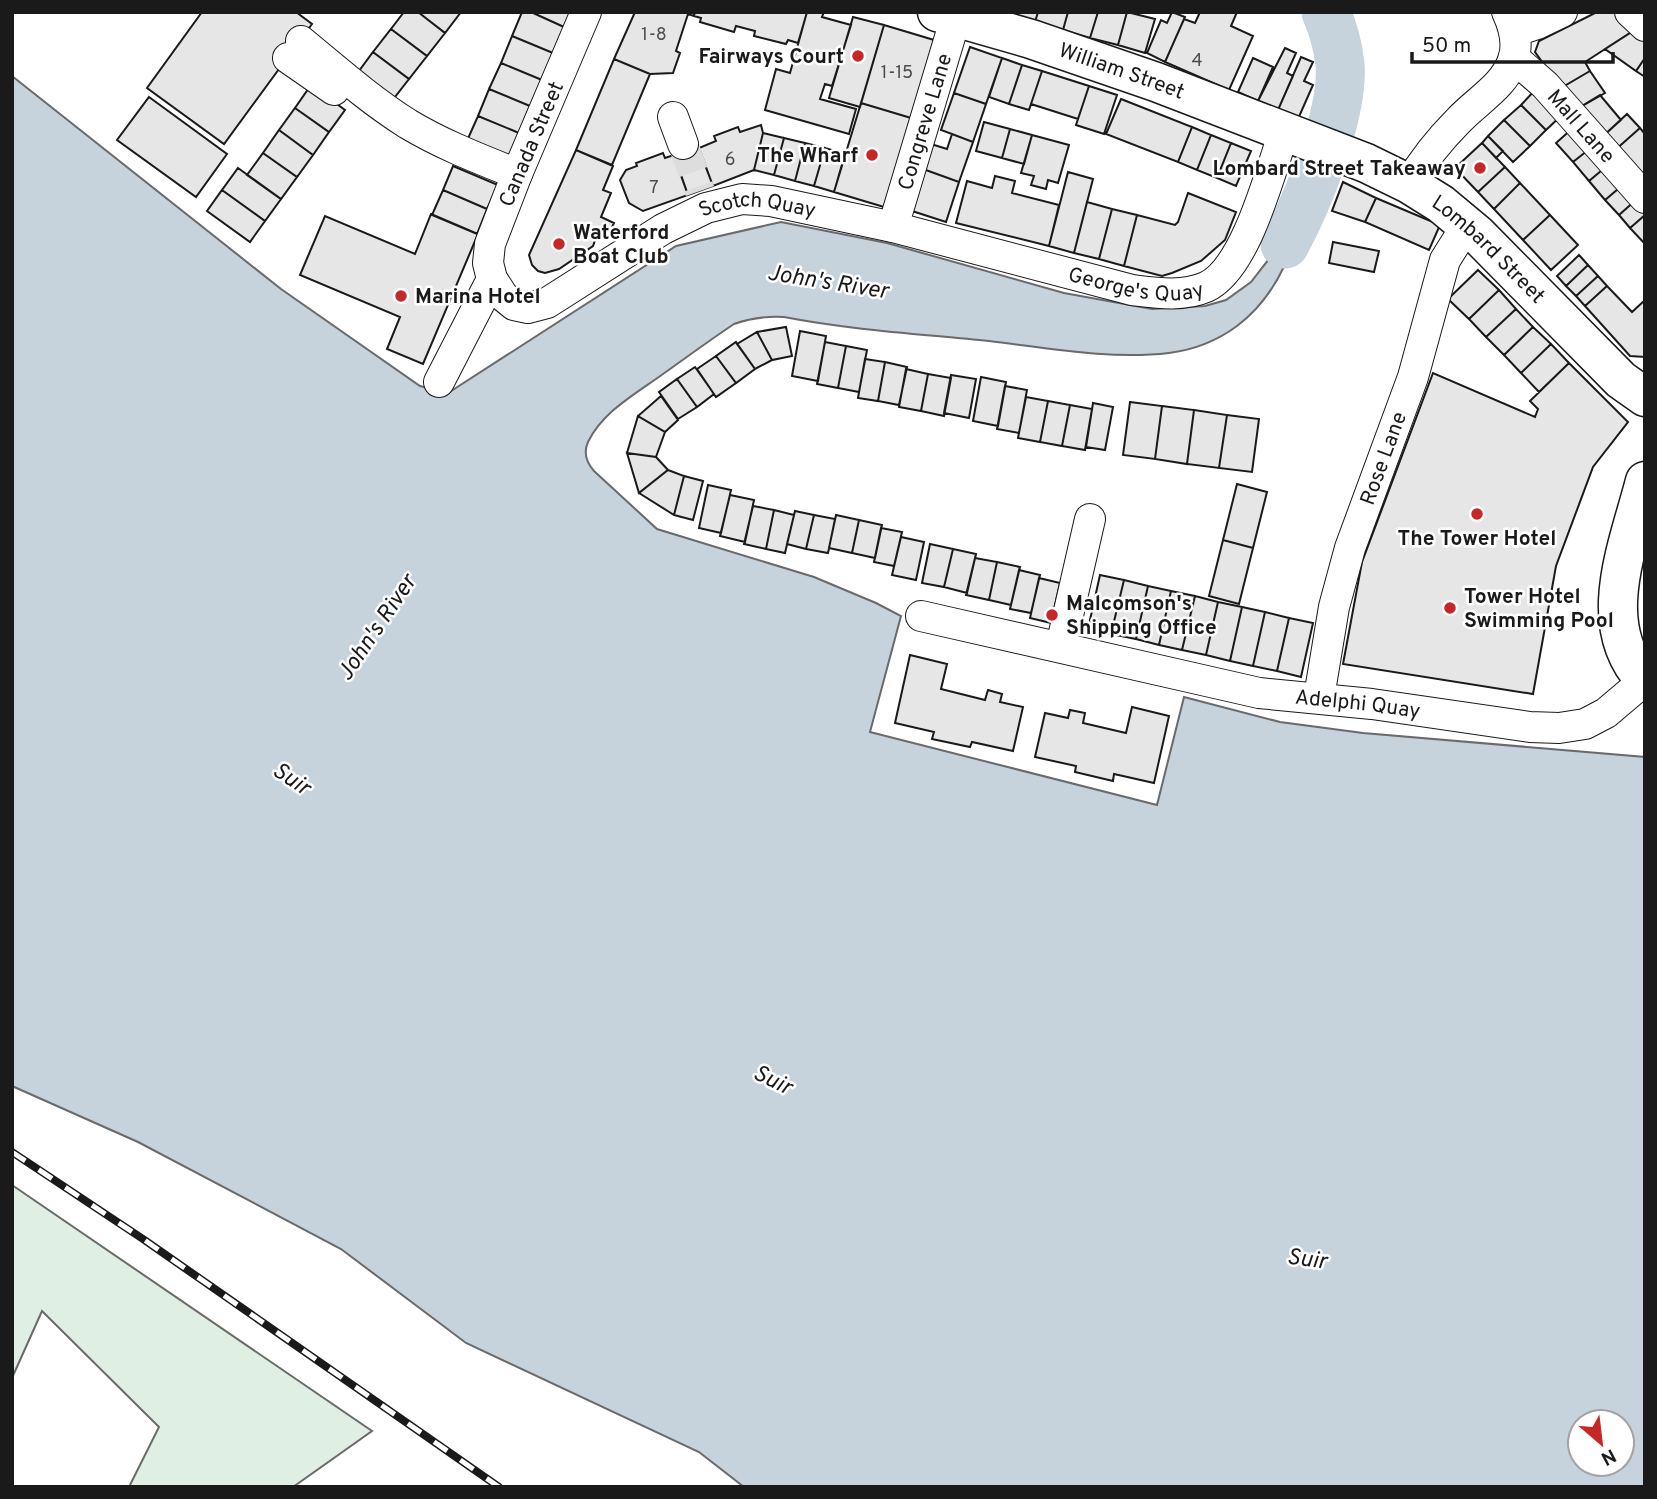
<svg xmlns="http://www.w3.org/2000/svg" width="1657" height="1499" font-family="Overpass,sans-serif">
<rect width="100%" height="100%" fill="#fff"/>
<path fill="#e0efe3" stroke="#6a6a6a" stroke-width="2" d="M 12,1185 L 372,1431 L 293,1487 L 129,1487 L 159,1427 L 42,1311 L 12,1378 Z"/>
<path fill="#c6d2dc" stroke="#6a6a6a" stroke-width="2" fill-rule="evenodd" d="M 12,76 L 281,289 L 420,386 L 448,393 L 676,246 L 781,222 L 887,243 L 1064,293 L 1152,309 L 1205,306 L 1226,300 L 1251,282 L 1279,246 L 1312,183 C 1297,236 1284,291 1237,326 C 1218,340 1193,350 1169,353 C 1110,360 1048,348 989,341 C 921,334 851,330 784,317 C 766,316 751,318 734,324 C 710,340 687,357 663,374 C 637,393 603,411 588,442 C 583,453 587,463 594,471 L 657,529 L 814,577 L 876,603 L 901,616 L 870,732 L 1157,805 L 1184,697 L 1280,722 L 1363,733 L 1645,757 L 1645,1487 L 744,1487 L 699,1452 L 466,1343 L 341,1249 L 138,1142 L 12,1086 ZM 1580,1422 L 1622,1422 L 1622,1464 L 1580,1464 Z"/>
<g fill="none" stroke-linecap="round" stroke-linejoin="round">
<path stroke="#c6d2dc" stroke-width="49" d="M 1285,244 C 1308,201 1344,113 1340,64 C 1338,47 1333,28 1326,12"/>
</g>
<path fill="#e6e6e6" stroke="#1a1a1a" stroke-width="2" d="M 202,12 L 296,12 L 312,24 L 224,144 L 147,88 Z
M 404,12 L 418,12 L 445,33 L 427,56 L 391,29 Z
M 418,12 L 461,12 L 445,33 Z
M 522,12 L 531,12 L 564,27 L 553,53 L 512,36 Z
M 531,12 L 571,12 L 564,27 Z
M 635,12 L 695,12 L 694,16 L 688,14 L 676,51 L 680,53 L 673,73 L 650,74 L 614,59 Z
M 695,12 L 807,12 L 798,43 L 788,40 L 786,44 L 754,36 L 755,31 L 736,26 L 734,32 L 700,22 L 701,18 L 694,16 Z
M 807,12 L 824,12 L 822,17 L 851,25 L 832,86 L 825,84 L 820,99 L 856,109 L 849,134 L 765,110 L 776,69 L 790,73 Z
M 1009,12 L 1038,12 L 1035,22 L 1008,15 Z
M 1038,12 L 1068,12 L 1063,30 L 1035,22 Z
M 1068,12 L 1098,12 L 1090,38 L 1063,30 Z
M 1098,12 L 1127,12 L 1118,45 L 1090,38 Z
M 1127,12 L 1155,19 L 1145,53 L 1118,45 Z
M 1172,12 L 1185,17 L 1165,62 L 1147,53 L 1161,20 L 1167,23 Z
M 1200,12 L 1237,12 L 1231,26 L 1253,36 L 1229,90 L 1165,62 L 1184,19 L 1195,23 Z
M 1597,12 L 1615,12 L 1633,31 L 1585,62 L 1590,71 L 1561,88 L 1535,52 L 1539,41 Z
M 853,17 L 884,25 L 860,107 L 829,98 Z
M 884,25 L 934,40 L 911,118 L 861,103 Z
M 391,29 L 427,56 L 409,79 L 373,52 Z
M 1633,31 L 1645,40 L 1645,58 L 1636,71 L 1605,49 Z
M 512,36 L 553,53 L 542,80 L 501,63 Z
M 970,47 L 1002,58 L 986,104 L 954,93 Z
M 1285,48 L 1296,53 L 1287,73 L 1293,76 L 1278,110 L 1258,101 Z
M 373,52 L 409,79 L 391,102 L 356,75 Z
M 1301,57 L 1313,62 L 1304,81 L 1313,85 L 1298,119 L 1278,110 Z
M 1002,58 L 1022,65 L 1009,104 L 989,97 Z
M 1253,58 L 1273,67 L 1258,101 L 1238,92 Z
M 1645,58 L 1645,77 L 1636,71 Z
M 614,59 L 650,74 L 612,165 L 576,150 Z
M 501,63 L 542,80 L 530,106 L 489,89 Z
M 1022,65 L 1042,71 L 1029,110 L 1009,104 Z
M 1042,71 L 1089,86 L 1078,119 L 1031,104 Z
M 1590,71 L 1605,93 L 1577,109 L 1561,88 Z
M 311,85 L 345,110 L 329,132 L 295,108 Z
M 1089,86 L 1117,95 L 1104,134 L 1076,125 Z
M 1537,88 L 1563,114 L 1546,130 L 1521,105 Z
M 489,89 L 530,106 L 519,133 L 478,116 Z
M 954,93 L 986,104 L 973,142 L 941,130 Z
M 1600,95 L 1621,120 L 1602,137 L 1577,109 Z
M 149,97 L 227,154 L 196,197 L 117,140 Z
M 1121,99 L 1192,127 L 1178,162 L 1106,134 Z
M 861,103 L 911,118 L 884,207 L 834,192 Z
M 1521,105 L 1546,130 L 1530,146 L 1504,120 Z
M 295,108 L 329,132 L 313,155 L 279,130 Z
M 1627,114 L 1640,128 L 1614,151 L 1602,137 Z
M 478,116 L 519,133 L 508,160 L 466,143 Z
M 1504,120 L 1530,146 L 1513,162 L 1488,136 Z
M 984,122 L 1010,129 L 1002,158 L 976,151 Z
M 761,125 L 763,133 L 754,170 L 713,186 L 699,148 L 716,141 L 714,136 L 738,127 L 740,132 Z
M 1192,127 L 1211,135 L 1197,170 L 1178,162 Z
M 1574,127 L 1592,147 L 1573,162 L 1556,143 Z
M 1640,128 L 1645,134 L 1645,185 L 1614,151 Z
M 1010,129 L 1032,135 L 1024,164 L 1002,158 Z
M 279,130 L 313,155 L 297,177 L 263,153 Z
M 763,133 L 784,138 L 774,175 L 754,170 Z
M 952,134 L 973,142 L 959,182 L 923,169 L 931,144 L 947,149 Z
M 1032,135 L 1069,145 L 1058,183 L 1048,180 L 1046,189 L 1031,185 L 1034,176 L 1021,173 Z
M 1211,135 L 1231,143 L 1217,178 L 1197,170 Z
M 1488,136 L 1503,151 L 1496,158 L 1482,143 Z
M 784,138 L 805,143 L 795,181 L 774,175 Z
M 695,139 L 713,186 L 688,195 L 671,148 Z
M 805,143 L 825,148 L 814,186 L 795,181 Z
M 1231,143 L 1251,151 L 1236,186 L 1217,178 Z
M 1482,143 L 1505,167 L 1478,192 L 1455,168 Z
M 1592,147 L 1608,165 L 1589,181 L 1573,162 Z
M 825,148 L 845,154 L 834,192 L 814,186 Z
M 576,150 L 613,166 L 603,190 L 611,193 L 601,217 L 614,223 L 608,236 L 598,232 L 593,246 L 559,269 L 545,273 L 538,271 L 532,265 L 529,255 Z
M 263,153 L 297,177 L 281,199 L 247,175 Z
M 663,153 L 665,158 L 674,155 L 688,195 L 643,211 L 629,203 L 620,180 L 626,170 L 637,166 L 636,163 Z
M 1608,165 L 1624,184 L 1605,200 L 1589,181 Z
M 453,166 L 498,185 L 487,209 L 443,190 Z
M 1505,167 L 1520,183 L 1494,209 L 1478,192 Z
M 238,168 L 281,199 L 265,221 L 222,190 Z
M 923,169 L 959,182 L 946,222 L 909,210 Z
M 1068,172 L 1093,179 L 1074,253 L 1049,246 Z
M 995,176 L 1015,181 L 1012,193 L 1059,205 L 1049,246 L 956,223 L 967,181 L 992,188 Z
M 1343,182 L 1376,198 L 1365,222 L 1332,211 Z
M 1520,183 L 1550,215 L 1523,240 L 1494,209 Z
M 1624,184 L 1637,199 L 1619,215 L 1605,200 Z
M 222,190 L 265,221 L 250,242 L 207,211 Z
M 443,190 L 487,209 L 477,234 L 432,215 Z
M 1188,193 L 1236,212 L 1225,240 L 1201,261 L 1172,273 L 1162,276 L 1124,266 L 1137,215 L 1175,225 L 1178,222 Z
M 1376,198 L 1440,225 L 1429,250 L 1365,222 Z
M 1637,199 L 1645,208 L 1645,215 L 1630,228 L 1619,215 Z
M 1087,202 L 1112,209 L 1099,259 L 1074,253 Z
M 1112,209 L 1137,215 L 1124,266 L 1099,259 Z
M 431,214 L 478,234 L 423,364 L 387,349 L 400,317 L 300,275 L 325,216 L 415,254 Z
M 1550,215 L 1578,245 L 1551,270 L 1523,240 Z
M 1645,215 L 1645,244 L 1630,228 Z
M 1333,242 L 1379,251 L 1374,272 L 1329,263 Z
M 1579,255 L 1588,265 L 1566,286 L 1557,276 Z
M 1588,265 L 1598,276 L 1576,296 L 1566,286 Z
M 1478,270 L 1499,290 L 1469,319 L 1448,299 Z
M 1598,276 L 1607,286 L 1585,306 L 1576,296 Z
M 1607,286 L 1632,312 L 1645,300 L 1645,357 L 1630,356 L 1585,306 Z
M 1499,290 L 1516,309 L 1486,337 L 1469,319 Z
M 1516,309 L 1533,327 L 1504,355 L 1486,337 Z
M 786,327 L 792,356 L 772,360 L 757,332 Z
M 1533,327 L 1551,344 L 1521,373 L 1504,355 Z
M 800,331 L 826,336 L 818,381 L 792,376 Z
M 757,332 L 772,360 L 755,369 L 737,344 Z
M 736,342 L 755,369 L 736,383 L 716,356 Z
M 825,342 L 846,346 L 838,388 L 817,384 Z
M 1551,344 L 1569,363 L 1539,392 L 1521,373 Z
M 846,346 L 867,350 L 859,392 L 838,388 Z
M 716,356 L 736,383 L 716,397 L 697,369 Z
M 865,359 L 885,362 L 878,401 L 858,398 Z
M 885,362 L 907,367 L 899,405 L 878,401 Z
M 1569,363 L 1628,422 L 1593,467 L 1556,566 L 1533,694 L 1343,664 L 1362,562 L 1433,373 L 1535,417 L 1538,409 L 1530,401 Z
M 695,367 L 714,394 L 697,407 L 677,379 Z
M 906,369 L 928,374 L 921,411 L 899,407 Z
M 928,374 L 951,378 L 944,416 L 921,411 Z
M 951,375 L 976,379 L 969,418 L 944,413 Z
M 981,377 L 1006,382 L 998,426 L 973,421 Z
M 677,379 L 697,407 L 678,419 L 659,392 Z
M 1005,386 L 1027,390 L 1019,433 L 997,429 Z
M 661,396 L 678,420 L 665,432 L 638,416 Z
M 1026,397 L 1048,401 L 1040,442 L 1018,438 Z
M 1048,401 L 1070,405 L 1062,446 L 1040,442 Z
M 1130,402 L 1162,406 L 1155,459 L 1123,455 Z
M 1093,403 L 1113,407 L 1105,450 L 1086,447 Z
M 1070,405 L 1092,409 L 1085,450 L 1062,446 Z
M 1162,406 L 1194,410 L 1187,464 L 1155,459 Z
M 1194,410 L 1227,415 L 1219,468 L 1187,464 Z
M 1227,415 L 1259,419 L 1252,472 L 1219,468 Z
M 638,416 L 665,432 L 656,457 L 627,453 Z
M 627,453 L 656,457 L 668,470 L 639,493 Z
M 668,470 L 684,476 L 674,515 L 639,493 Z
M 684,476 L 703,481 L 693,520 L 674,515 Z
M 1237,484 L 1267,492 L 1253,548 L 1223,540 Z
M 708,485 L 731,490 L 721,533 L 699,528 Z
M 730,495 L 754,500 L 745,542 L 720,536 Z
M 753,506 L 774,510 L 766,549 L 744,544 Z
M 774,510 L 794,515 L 785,553 L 766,549 Z
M 795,511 L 814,515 L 806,549 L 787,544 Z
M 814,515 L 835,519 L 828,553 L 806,549 Z
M 836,515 L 859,520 L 852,553 L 829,548 Z
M 859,520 L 882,525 L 875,558 L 852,553 Z
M 881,528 L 902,532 L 894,566 L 874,562 Z
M 901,537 L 924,542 L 916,580 L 892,575 Z
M 1223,540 L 1253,548 L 1239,604 L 1209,596 Z
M 930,544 L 953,549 L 944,587 L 922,583 Z
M 953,549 L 976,554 L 967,593 L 944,587 Z
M 975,558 L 997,562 L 989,600 L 966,595 Z
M 997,562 L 1020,567 L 1011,605 L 989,600 Z
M 1019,570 L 1040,575 L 1031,613 L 1010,609 Z
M 1100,575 L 1124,580 L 1111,634 L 1088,629 Z
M 1039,578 L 1060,583 L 1051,623 L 1030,618 Z
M 1124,580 L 1148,586 L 1136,639 L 1111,634 Z
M 1148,586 L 1171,591 L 1159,645 L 1136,639 Z
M 1171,591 L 1195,596 L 1182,650 L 1159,645 Z
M 1195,596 L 1218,602 L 1206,655 L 1182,650 Z
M 1218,602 L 1242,607 L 1230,661 L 1206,655 Z
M 1242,607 L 1265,612 L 1253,666 L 1230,661 Z
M 1265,612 L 1289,618 L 1277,671 L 1253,666 Z
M 1289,618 L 1313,623 L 1301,677 L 1277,671 Z
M 910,655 L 947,664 L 941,689 L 985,700 L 988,690 L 1002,694 L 1000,702 L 1023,707 L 1013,751 L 972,742 L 970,747 L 932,739 L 934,732 L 895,723 Z
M 1132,707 L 1169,716 L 1154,783 L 1114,774 L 1113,781 L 1075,772 L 1076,766 L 1035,757 L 1045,713 L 1068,718 L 1070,710 L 1085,713 L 1083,723 L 1126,733 Z"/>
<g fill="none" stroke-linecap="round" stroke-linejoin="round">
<path stroke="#ddd" stroke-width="30" stroke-dasharray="30 15" stroke-linecap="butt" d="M 683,144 L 700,191"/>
<g stroke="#1a1a1a" stroke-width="32">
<g id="minor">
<path id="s1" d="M 586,12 L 517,174 L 490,244 L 488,263 L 492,279 L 503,296 L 514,305 L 528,308 L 547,303 L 663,229 L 706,208 L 742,199 L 771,201 L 893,227 L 1132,290 C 1157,293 1183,297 1206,287 C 1246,269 1270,172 1284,132"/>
<path d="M 1630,12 L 1645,26"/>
<path d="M 1515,31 L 1537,24 L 1562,12"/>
<path d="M 301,41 C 336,70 370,100 408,124 C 443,145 480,159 517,174"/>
<path d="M 288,58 L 334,90"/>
<path id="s2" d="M 1514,58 L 1545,85 L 1645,198"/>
<path d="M 673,117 L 683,144"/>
<path d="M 1409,184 C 1423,160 1440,139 1459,120 C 1477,101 1505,85 1513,60 C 1519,43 1514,27 1507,12"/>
<path id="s3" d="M 893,227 L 956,17"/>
<path d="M 439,382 L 492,279"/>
<path id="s4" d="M 921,616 L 1259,693 L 1372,704 L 1530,727 L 1559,728 L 1585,724 L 1606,713 L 1645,680"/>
<path d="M 1061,646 L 1090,519"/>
<path id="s5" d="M 1319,697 L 1334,607 L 1350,548 L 1413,377 L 1445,260 L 1467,225"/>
</g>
</g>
<g stroke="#1a1a1a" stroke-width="41">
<g id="major">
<path id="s6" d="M 937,12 L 1031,39 L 1156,82 L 1366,163 L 1409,184 L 1441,204 L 1477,234 L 1621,380 L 1645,397"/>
<path d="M 1645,481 C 1629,544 1593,625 1645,680"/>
</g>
</g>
<use href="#minor" stroke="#fff" stroke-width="30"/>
<use href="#major" stroke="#fff" stroke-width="38"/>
<g stroke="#1a1a1a" stroke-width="8">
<path id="rail" d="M 12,1152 L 143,1239 L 499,1487"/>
</g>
<use href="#rail" stroke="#fff" stroke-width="5" stroke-dasharray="16" stroke-linecap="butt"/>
</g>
<g fill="#c62828" stroke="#fff" stroke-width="2.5">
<circle cx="858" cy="56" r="7"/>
<circle cx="872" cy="155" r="7"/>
<circle cx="1480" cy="168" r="7"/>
<circle cx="559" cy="244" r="7"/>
<circle cx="401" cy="296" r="7"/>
<circle cx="1477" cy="514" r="7"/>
<circle cx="1450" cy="608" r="7"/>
<circle cx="1052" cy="615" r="7"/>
</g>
<g text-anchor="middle" stroke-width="5" stroke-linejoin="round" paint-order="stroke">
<g font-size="18" fill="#4d4d4d">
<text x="654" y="40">1-8</text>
<text x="1197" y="66">4</text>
<text x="897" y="78">1-15</text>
<text x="730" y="165">6</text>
<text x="654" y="193">7</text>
</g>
<g font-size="21" font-weight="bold" fill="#1a1a1a" stroke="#fff" text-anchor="start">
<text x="844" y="63" text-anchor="end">Fairways Court</text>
<text x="858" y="162" text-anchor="end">The Wharf</text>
<text x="1466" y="175" text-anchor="end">Lombard Street Takeaway</text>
<text x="573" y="239">Waterford<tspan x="573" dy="24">Boat Club</tspan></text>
<text x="415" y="303">Marina Hotel</text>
<text x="1477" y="545" text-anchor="middle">The Tower Hotel</text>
<text x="1464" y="603">Tower Hotel<tspan x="1464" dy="24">Swimming Pool</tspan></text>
<text x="1066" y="610">Malcomson's<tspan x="1066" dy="24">Shipping Office</tspan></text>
</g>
<g font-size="21" fill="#1a1a1a" stroke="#fff">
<text dy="7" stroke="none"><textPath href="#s6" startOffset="194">William Street</textPath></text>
<text dy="7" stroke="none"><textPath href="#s3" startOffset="110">Congreve Lane</textPath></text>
<text dy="7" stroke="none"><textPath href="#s2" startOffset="96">Mall Lane</textPath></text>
<text transform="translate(531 144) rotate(-67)" y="7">Canada Street</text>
<text dy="7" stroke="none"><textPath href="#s1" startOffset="593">Scotch Quay</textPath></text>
<text dy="7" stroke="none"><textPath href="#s6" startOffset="606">Lombard Street</textPath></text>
<text dy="7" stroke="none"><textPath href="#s1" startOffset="982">George's Quay</textPath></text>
<text dy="7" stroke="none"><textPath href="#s5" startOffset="248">Rose Lane</textPath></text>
<text dy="7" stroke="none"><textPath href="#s4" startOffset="446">Adelphi Quay</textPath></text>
</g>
<g font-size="23" font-style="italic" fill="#1a1a1a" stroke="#fff">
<text transform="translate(828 281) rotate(9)" y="8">John's River</text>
<text transform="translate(376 627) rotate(-56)" y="8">John's River</text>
<text transform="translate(292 778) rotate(34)" y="8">Suir</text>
<text transform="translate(773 1079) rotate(26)" y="8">Suir</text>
<text transform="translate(1307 1258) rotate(8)" y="8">Suir</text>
</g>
</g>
<rect width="1657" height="1499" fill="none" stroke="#1a1a1a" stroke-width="28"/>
<g transform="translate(1601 1443) rotate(152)"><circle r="33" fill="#ffffff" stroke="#a3a3a3" stroke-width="2"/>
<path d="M0-5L12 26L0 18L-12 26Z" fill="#c62828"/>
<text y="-10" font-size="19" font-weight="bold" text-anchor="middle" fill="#1a1a1a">N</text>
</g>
<path d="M1412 52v10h201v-10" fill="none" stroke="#1a1a1a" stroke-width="3.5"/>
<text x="1422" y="52" font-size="21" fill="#1a1a1a" stroke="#ffffff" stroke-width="5" paint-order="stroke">50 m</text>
</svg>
